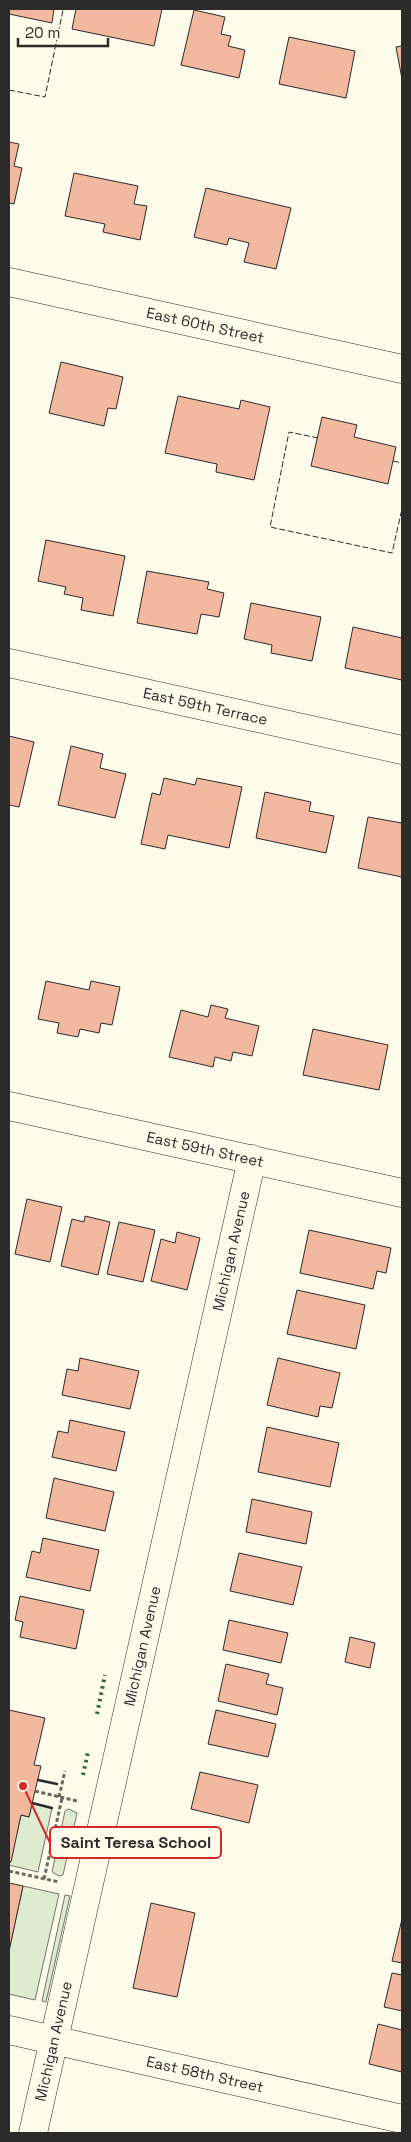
<svg xmlns="http://www.w3.org/2000/svg" width="411" height="2142" font-family="'Space Grotesk',sans-serif">
<rect width="100%" height="100%" fill="#fdfbea"/>
<path fill="#deebd1" stroke="#74746e" d="M 32,1803 L 52,1808 L 38,1872 L 9,1865 L 21,1815 L 29,1817 Z
M 69,1809 L 77,1813 L 63,1875 L 59,1876 L 52,1872 L 65,1811 Z
M 23,1886 L 59,1894 L 35,2000 L 9,1994 L 9,1951 Z
M 65,1895 L 70,1896 L 46,2002 L 42,2001 Z"/>
<path fill="#f2b8a0" stroke="#2b2b2b" d="M 9,9 L 54,9 L 52,23 L 9,14 Z
M 76,9 L 162,9 L 154,46 L 72,29 Z
M 194,10 L 225,17 L 221,34 L 231,36 L 228,46 L 245,50 L 239,78 L 181,65 Z
M 289,37 L 355,51 L 346,98 L 279,84 Z
M 402,46 L 402,79 L 396,47 Z
M 9,142 L 19,144 L 14,166 L 22,168 L 14,204 L 9,203 Z
M 74,173 L 138,186 L 134,204 L 147,206 L 140,240 L 103,232 L 105,224 L 65,216 Z
M 206,188 L 291,208 L 276,269 L 244,262 L 249,243 L 229,238 L 227,245 L 194,237 Z
M 61,362 L 123,377 L 116,409 L 108,408 L 104,426 L 49,413 Z
M 178,396 L 239,409 L 241,400 L 270,407 L 254,480 L 216,472 L 217,464 L 165,453 Z
M 322,417 L 357,425 L 354,437 L 396,447 L 388,484 L 311,466 Z
M 46,540 L 125,556 L 113,616 L 81,610 L 83,598 L 64,594 L 66,587 L 38,581 Z
M 147,571 L 209,582 L 207,589 L 224,593 L 219,617 L 201,614 L 197,634 L 137,623 Z
M 251,603 L 321,617 L 312,661 L 271,653 L 272,645 L 244,639 Z
M 353,627 L 402,638 L 402,680 L 345,668 Z
M 9,736 L 34,742 L 19,807 L 9,805 Z
M 71,746 L 103,754 L 100,768 L 126,774 L 115,818 L 58,805 Z
M 164,778 L 195,785 L 197,778 L 242,787 L 229,848 L 168,835 L 165,849 L 141,844 L 152,793 L 160,795 Z
M 265,792 L 311,802 L 309,811 L 334,816 L 326,853 L 256,838 Z
M 368,817 L 402,823 L 402,877 L 358,868 Z
M 46,981 L 89,990 L 91,981 L 120,987 L 112,1025 L 101,1023 L 99,1033 L 80,1029 L 78,1037 L 57,1033 L 59,1023 L 38,1019 Z
M 211,1005 L 228,1009 L 225,1018 L 259,1026 L 252,1056 L 233,1052 L 231,1061 L 215,1057 L 213,1067 L 169,1057 L 181,1010 L 208,1017 Z
M 313,1029 L 388,1045 L 379,1090 L 303,1075 Z
M 27,1199 L 62,1207 L 50,1262 L 15,1254 Z
M 85,1216 L 110,1222 L 98,1275 L 61,1266 L 72,1219 L 84,1222 Z
M 119,1222 L 155,1230 L 143,1282 L 107,1274 Z
M 309,1230 L 391,1248 L 386,1273 L 377,1271 L 373,1289 L 300,1273 Z
M 177,1232 L 200,1238 L 187,1290 L 151,1281 L 161,1239 L 175,1243 Z
M 297,1290 L 365,1305 L 356,1349 L 287,1334 Z
M 80,1358 L 139,1371 L 130,1409 L 62,1395 L 67,1369 L 78,1371 Z
M 278,1358 L 340,1373 L 332,1408 L 320,1406 L 318,1417 L 267,1405 Z
M 70,1420 L 125,1432 L 116,1471 L 52,1457 L 58,1431 L 68,1433 Z
M 267,1427 L 339,1443 L 330,1487 L 258,1472 Z
M 54,1478 L 114,1492 L 105,1531 L 46,1518 Z
M 252,1499 L 312,1512 L 306,1544 L 246,1532 Z
M 43,1538 L 99,1550 L 90,1591 L 26,1577 L 32,1551 L 40,1553 Z
M 239,1553 L 302,1567 L 293,1605 L 230,1591 Z
M 20,1596 L 84,1610 L 76,1649 L 20,1637 L 23,1622 L 15,1620 Z
M 229,1620 L 288,1633 L 281,1663 L 223,1650 Z
M 350,1637 L 375,1643 L 370,1668 L 345,1662 Z
M 226,1664 L 269,1674 L 266,1684 L 283,1688 L 277,1715 L 218,1701 Z
M 9,1710 L 45,1718 L 34,1765 L 41,1766 L 35,1791 L 29,1817 L 21,1815 L 11,1862 L 9,1862 Z
M 216,1710 L 276,1724 L 268,1757 L 208,1744 Z
M 200,1772 L 258,1785 L 249,1823 L 191,1809 Z
M 9,1883 L 23,1886 L 9,1951 Z
M 151,1903 L 195,1913 L 177,1997 L 133,1988 Z
M 402,1919 L 402,1963 L 392,1961 Z
M 392,1973 L 402,1975 L 402,2011 L 384,2007 Z
M 378,2024 L 402,2030 L 402,2072 L 369,2064 Z"/>
<g fill="none" stroke-linecap="round" stroke-linejoin="round">
<g stroke="#2b2b2b" stroke-width="29">
<g id="minor">
<path id="s1" d="M 9,282 L 402,369"/>
<path id="s2" d="M 9,663 L 402,750"/>
<path id="s3" d="M 9,2030 L 402,2119"/>
<path id="s4" d="M 33,2133 L 252,1159"/>
</g>
</g>
<g stroke="#2b2b2b" stroke-width="29">
<g id="tertiary">
<path id="s5" d="M 9,1106 L 402,1193"/>
</g>
</g>
<path stroke="#6a6964" stroke-width="3" stroke-dasharray="4 2.5" stroke-linecap="butt" d="M 35,1791 L 77,1801
M 59,1797 L 65,1771
M 9,1871 L 59,1882
M 44,1879 L 62,1798"/>
<use href="#minor" stroke="#fdfbea" stroke-width="28"/>
<use href="#tertiary" stroke="#fdfbea" stroke-width="28"/>
<path stroke="#34623c" stroke-width="4" stroke-dasharray="2.5 4" stroke-linecap="butt" d="M 97,1714 L 105,1675
M 83,1775 L 88,1752"/>
<path stroke="#2b2b2b" stroke-width="1" stroke-dasharray="6 2.5" stroke-linecap="butt" d="M 9,90 L 45,97 L 63,10 L 57,9
M 318,438 L 289,432 L 270,527 L 392,553 L 402,509
M 393,461 L 402,463"/>
<path stroke="#2b2b2b" stroke-width="2.5" d="M 38,1780 L 57,1784
M 32,1803 L 52,1808"/>
</g>
<g text-anchor="middle" stroke-width="4" stroke-linejoin="round" paint-order="stroke">
<g font-size="15" fill="#2b2b2b" stroke="#fdfbea">
<text dy="5" stroke="none"><textPath href="#s1" startOffset="201">East 60th Street</textPath></text>
<text dy="5" stroke="none"><textPath href="#s2" startOffset="201">East 59th Terrace</textPath></text>
<text dy="5" stroke="none"><textPath href="#s5" startOffset="201">East 59th Street</textPath></text>
<text dy="5" stroke="none"><textPath href="#s4" startOffset="904">Michigan Avenue</textPath></text>
<text dy="5" stroke="none"><textPath href="#s4" startOffset="499">Michigan Avenue</textPath></text>
<text dy="5" stroke="none"><textPath href="#s4" startOffset="94">Michigan Avenue</textPath></text>
<text dy="5" stroke="none"><textPath href="#s3" startOffset="201">East 58th Street</textPath></text>
</g>
</g>
<path fill="none" stroke="#d62828" stroke-width="2" d="M23 1786L50 1843"/>
<circle fill="#d62828" stroke="#fdfbea" stroke-width="2" cx="23" cy="1786" r="5"/>
<rect fill="#fdfbea" stroke="#d62828" stroke-width="2" x="50" y="1827" width="171" height="31" rx="5"/>
<g font-size="16" text-anchor="middle" font-weight="bold" fill="#2b2b2b">
<text x="136" y="1848">Saint Teresa School</text>
</g>
<rect width="411" height="2142" fill="none" stroke="#2b2b2b" stroke-width="20"/>
<path d="M18 38v8h90v-8" fill="none" stroke="#2b2b2b" stroke-width="2.5"/>
<text x="25" y="38" font-size="15" fill="#2b2b2b" stroke="#fdfbea" stroke-width="4" paint-order="stroke">20 m</text>
</svg>
